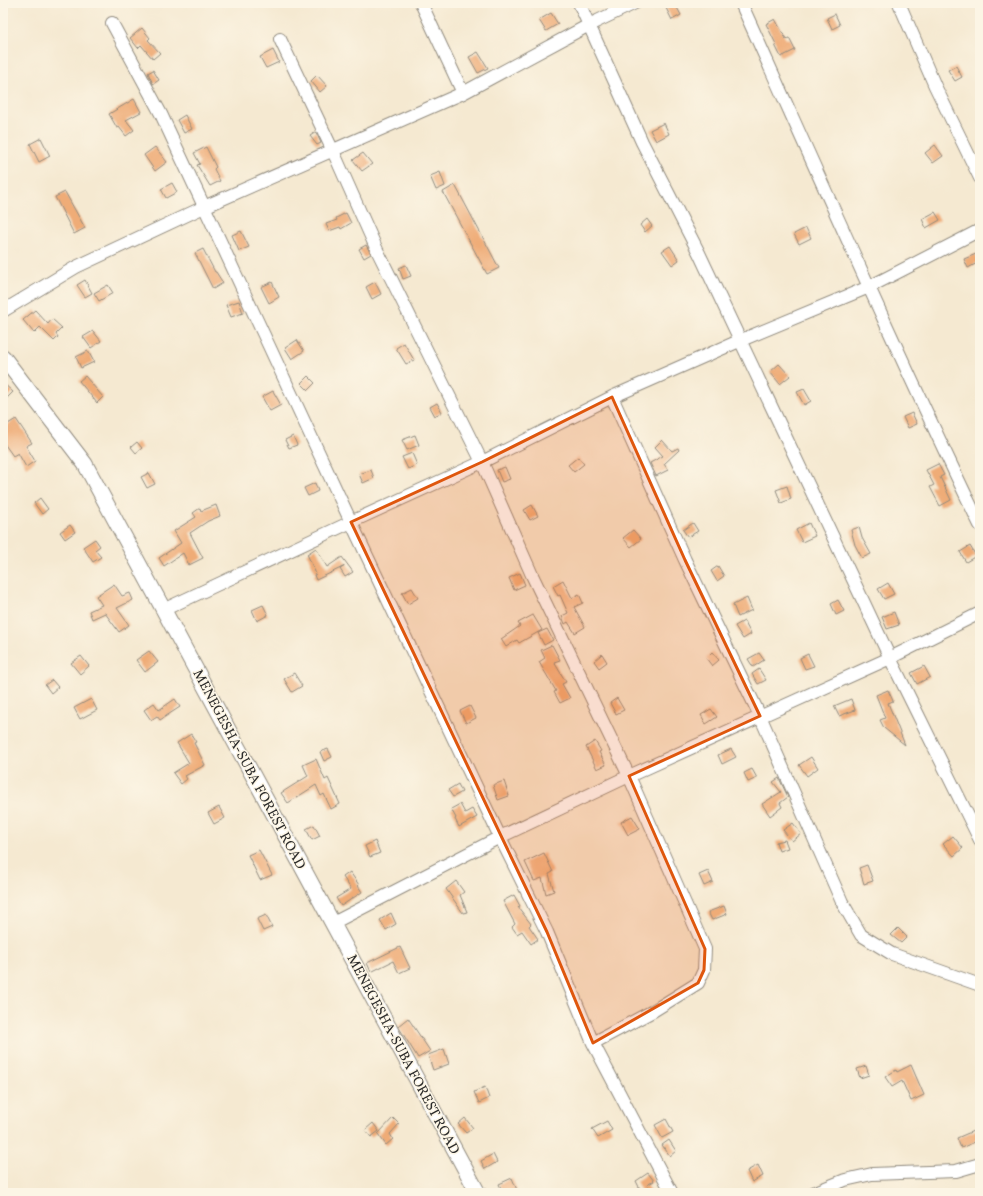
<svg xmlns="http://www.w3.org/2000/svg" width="983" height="1196" font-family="Vollkorn,serif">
<rect width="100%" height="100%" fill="#fcf5e5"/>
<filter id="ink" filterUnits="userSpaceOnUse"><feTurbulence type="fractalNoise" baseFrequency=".025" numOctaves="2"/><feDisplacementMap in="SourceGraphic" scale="8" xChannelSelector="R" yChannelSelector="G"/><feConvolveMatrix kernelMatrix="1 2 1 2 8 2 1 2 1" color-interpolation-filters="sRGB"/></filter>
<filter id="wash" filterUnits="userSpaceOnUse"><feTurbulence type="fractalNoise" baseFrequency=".012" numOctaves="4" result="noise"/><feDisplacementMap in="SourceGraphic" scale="16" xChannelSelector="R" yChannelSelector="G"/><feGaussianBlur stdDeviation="0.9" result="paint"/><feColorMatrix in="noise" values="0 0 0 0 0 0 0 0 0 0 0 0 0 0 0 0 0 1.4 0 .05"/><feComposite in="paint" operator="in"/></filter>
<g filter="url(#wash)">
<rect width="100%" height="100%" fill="#f5e9d1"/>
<g id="blocks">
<path fill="#efac77" d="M 675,4 L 681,15 L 672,20 L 666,8 Z
M 551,13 L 558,24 L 546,31 L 539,20 Z
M 835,14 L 840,25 L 832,29 L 827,18 Z
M 775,19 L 786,39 L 789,38 L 795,50 L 781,57 L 775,45 L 776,44 L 766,24 Z
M 142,28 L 150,38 L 148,40 L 160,53 L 153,59 L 141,45 L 138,48 L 130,38 Z
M 273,50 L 279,62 L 266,68 L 260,57 Z
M 478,52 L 488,68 L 478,73 L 469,57 Z
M 956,66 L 962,77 L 955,81 L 948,70 Z
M 153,70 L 159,80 L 153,84 L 148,73 Z
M 317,75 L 327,86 L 320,92 L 311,81 Z
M 134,99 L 141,112 L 126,120 L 134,130 L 126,136 L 119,127 L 117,128 L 109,114 Z
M 185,115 L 192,129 L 184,133 L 177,120 Z
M 664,123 L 669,134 L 656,141 L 650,130 Z
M 316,132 L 321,143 L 317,145 L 310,136 Z
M 41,138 L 50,156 L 39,162 L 30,144 Z
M 935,145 L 943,156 L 933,163 L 925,153 Z
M 155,147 L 167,162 L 155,171 L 144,155 Z
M 206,147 L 216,167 L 214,169 L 220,181 L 210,186 L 197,165 L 200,164 L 194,153 Z
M 363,153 L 372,164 L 362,171 L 353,160 Z
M 440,172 L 445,186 L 436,190 L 430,176 Z
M 172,183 L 177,192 L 166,198 L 161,189 Z
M 455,185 L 499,268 L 487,274 L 443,192 Z
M 65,192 L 85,228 L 74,234 L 55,197 Z
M 935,212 L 940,220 L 926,228 L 922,219 Z
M 346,213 L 351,223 L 341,229 L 340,227 L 329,231 L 326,224 L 337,220 L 336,218 Z
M 647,219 L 652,226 L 645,232 L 640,225 Z
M 806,228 L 811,238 L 799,244 L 794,234 Z
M 241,231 L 249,247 L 239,251 L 232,235 Z
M 366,245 L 371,254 L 364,258 L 359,249 Z
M 670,246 L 679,260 L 672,265 L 662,251 Z
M 203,249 L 215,272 L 216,272 L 223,283 L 213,289 L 195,253 Z
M 976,254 L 979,262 L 968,268 L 964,259 Z
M 406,265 L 411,276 L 403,279 L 399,268 Z
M 85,280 L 92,293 L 85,297 L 77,285 Z
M 272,282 L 279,297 L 269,303 L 261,287 Z
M 375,282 L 381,294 L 372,299 L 366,287 Z
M 108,285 L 113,293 L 99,301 L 94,293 Z
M 239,301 L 243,313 L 231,317 L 226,305 Z
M 35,310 L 48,324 L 52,319 L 62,328 L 56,334 L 58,337 L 54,341 L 40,327 L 34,333 L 23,320 Z
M 93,331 L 101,341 L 91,348 L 83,337 Z
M 297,340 L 304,351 L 292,359 L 285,348 Z
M 404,343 L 414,360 L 406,364 L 396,348 Z
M 88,351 L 94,362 L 81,368 L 76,357 Z
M 779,364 L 790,376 L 780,384 L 770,372 Z
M 85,376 L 103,397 L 97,403 L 79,381 Z
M 308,376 L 315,383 L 308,390 L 301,383 Z
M 3,383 L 13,392 L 3,402 Z
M 804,389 L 811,401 L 804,405 L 797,392 Z
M 273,391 L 281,405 L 270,411 L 262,397 Z
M 437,403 L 442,412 L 435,416 L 430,407 Z
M 912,413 L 917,424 L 908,428 L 903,417 Z
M 16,419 L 32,443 L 26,446 L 35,461 L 26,467 L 18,453 L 13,456 L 3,442 L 3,427 Z
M 415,435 L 419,445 L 407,450 L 402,440 Z
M 293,436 L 297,445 L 289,448 L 285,440 Z
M 662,440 L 672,451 L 678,448 L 679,450 L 664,464 L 668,470 L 656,476 L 650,463 L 663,456 L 655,447 Z
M 137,442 L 142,448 L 136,453 L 131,447 Z
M 412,453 L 417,465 L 408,469 L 402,457 Z
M 578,457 L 584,464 L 574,472 L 568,465 Z
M 938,464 L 944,475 L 940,477 L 951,500 L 940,506 L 930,487 L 934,485 L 926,470 Z
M 505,467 L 510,479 L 502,482 L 497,470 Z
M 371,470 L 374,478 L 363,483 L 359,474 Z
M 149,473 L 155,484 L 147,488 L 141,477 Z
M 315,483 L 318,491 L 308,496 L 304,488 Z
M 787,486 L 791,499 L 781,503 L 776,490 Z
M 40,498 L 48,509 L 42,514 L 34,503 Z
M 216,505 L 220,516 L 208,521 L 190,533 L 203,558 L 189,565 L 183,553 L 164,566 L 159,558 L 181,543 L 174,531 L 196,517 L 193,513 L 200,508 L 201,511 Z
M 532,505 L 538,516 L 530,520 L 524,510 Z
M 693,523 L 698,531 L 688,537 L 683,530 Z
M 809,523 L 815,536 L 802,542 L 796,530 Z
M 70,525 L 75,532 L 65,539 L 60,532 Z
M 859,527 L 862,538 L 871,554 L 862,558 L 855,545 L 851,530 Z
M 633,530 L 641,539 L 631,547 L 623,538 Z
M 95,539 L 100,546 L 95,550 L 101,557 L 93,562 L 83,547 Z
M 970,546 L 976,556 L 966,562 L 960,552 Z
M 316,548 L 327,567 L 342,557 L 353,572 L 345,577 L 340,569 L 345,566 L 316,580 L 314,575 L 316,574 L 307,554 Z
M 718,566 L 724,576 L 717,581 L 711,571 Z
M 520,573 L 525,585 L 514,590 L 509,578 Z
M 563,580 L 572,598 L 579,594 L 583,603 L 574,607 L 585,627 L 575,633 L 568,622 L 565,624 L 562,616 L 568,613 L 560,595 L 558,596 L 553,586 Z
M 888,583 L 894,594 L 884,599 L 878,589 Z
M 114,584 L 122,596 L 130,593 L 133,600 L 117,608 L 129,625 L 119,632 L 105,613 L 92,619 L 89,611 L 102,605 L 96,596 Z
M 412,588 L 418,598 L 408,604 L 402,593 Z
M 747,598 L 752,610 L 738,617 L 733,605 Z
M 838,600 L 844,611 L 836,615 L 831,604 Z
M 263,605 L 268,615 L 257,621 L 252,610 Z
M 894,612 L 899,625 L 887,629 L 882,617 Z
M 533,615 L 542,630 L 519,643 L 517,640 L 506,647 L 501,639 L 520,626 L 518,623 Z
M 744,621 L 751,634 L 743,639 L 735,626 Z
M 547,629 L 553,640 L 544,645 L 538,633 Z
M 552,645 L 560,660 L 554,662 L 566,682 L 562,684 L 570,698 L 560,703 L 554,692 L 556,691 L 539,662 L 545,658 L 541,650 Z
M 149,651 L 158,662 L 145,672 L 136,660 Z
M 712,652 L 719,660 L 712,666 L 706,658 Z
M 759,653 L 764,660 L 753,667 L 748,659 Z
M 602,654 L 607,662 L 599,668 L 594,661 Z
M 808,654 L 814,666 L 805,669 L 800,658 Z
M 81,656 L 89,666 L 80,674 L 71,663 Z
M 924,666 L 930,677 L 917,684 L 911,673 Z
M 759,669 L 766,680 L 758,684 L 752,674 Z
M 294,673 L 302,686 L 292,692 L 284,679 Z
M 52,680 L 58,687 L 51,693 L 45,685 Z
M 888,690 L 893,701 L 888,703 L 905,745 L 884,728 L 880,720 L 885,718 L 876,695 Z
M 617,698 L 624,710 L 616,714 L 610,703 Z
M 91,699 L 97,710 L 80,719 L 74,708 Z
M 175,699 L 180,707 L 160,720 L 157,716 L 151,720 L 144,710 L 154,703 L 159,710 Z
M 851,699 L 855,710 L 839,716 L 834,706 Z
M 470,706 L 476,718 L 466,723 L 460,711 Z
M 711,709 L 717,717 L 706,724 L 701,715 Z
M 191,734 L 196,742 L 194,743 L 205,765 L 185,776 L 187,779 L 181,784 L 173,773 L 189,763 L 177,743 Z
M 595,741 L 601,751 L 599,752 L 606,765 L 597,769 L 586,747 Z
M 328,749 L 332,757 L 324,761 L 320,752 Z
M 731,749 L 736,757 L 722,764 L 718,755 Z
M 811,757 L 818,768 L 807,776 L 799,765 Z
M 316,759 L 325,780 L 328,778 L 340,804 L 331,809 L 324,794 L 321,796 L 316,785 L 288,803 L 281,793 L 308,776 L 303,765 Z
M 752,769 L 757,778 L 748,782 L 744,773 Z
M 779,778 L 788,797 L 780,803 L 782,807 L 770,816 L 762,804 L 781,792 L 773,782 Z
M 504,781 L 509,796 L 498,800 L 493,785 Z
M 458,784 L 462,792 L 453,797 L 448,790 Z
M 460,804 L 465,813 L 472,809 L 477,817 L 459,827 L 455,819 L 456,818 L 451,809 Z
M 219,807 L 225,818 L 214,824 L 208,813 Z
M 632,816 L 640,829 L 628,835 L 621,822 Z
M 793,823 L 801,834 L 792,841 L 783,830 Z
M 314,825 L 320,836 L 312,840 L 306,829 Z
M 953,836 L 963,848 L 954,856 L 943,844 Z
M 785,840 L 788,848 L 779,851 L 776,842 Z
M 375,841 L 380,853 L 370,857 L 365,846 Z
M 259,850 L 272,875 L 260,880 L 248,855 Z
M 544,853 L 553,872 L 549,874 L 554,891 L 546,894 L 542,878 L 534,881 L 525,862 Z
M 867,865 L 873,881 L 864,884 L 859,868 Z
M 708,871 L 713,882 L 704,886 L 699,875 Z
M 350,872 L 359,885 L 358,886 L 362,892 L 341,906 L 336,898 L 351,889 L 343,877 Z
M 456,881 L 464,892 L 460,895 L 467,912 L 463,913 L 446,889 Z
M 514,895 L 520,906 L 518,907 L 531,924 L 529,926 L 538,939 L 531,944 L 522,931 L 517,934 L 512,927 L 515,924 L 503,901 Z
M 724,906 L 727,914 L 712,920 L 708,912 Z
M 391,913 L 396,924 L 386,930 L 380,920 Z
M 266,915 L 272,927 L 263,931 L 257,919 Z
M 898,928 L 907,937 L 901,943 L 891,935 Z
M 400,947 L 410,968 L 399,973 L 393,961 L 371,972 L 367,963 Z
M 408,1018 L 430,1051 L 418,1058 L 398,1026 Z
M 444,1049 L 449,1064 L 433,1070 L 428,1055 Z
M 911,1065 L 924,1095 L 911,1101 L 902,1081 L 892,1087 L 885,1077 L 896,1070 L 897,1072 Z
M 866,1066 L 869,1075 L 860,1078 L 857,1069 Z
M 485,1087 L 489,1098 L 479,1103 L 474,1092 Z
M 393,1118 L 399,1124 L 390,1134 L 393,1139 L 386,1145 L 378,1134 Z
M 465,1118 L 473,1128 L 466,1133 L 458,1124 Z
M 666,1119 L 673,1132 L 662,1138 L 655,1125 Z
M 607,1121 L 612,1130 L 598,1138 L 592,1129 Z
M 373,1123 L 379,1131 L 371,1137 L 365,1130 Z
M 980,1128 L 980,1136 L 975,1140 L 975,1142 L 961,1148 L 957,1138 Z
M 669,1140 L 676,1151 L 670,1156 L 662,1145 Z
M 493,1154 L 497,1162 L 485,1169 L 481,1161 Z
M 758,1165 L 763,1176 L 752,1182 L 747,1171 Z
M 648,1173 L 654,1181 L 647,1185 L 651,1193 L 642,1193 L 636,1181 Z
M 512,1178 L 517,1190 L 510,1193 L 503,1193 L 499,1184 Z"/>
</g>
</g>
<g filter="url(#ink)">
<use href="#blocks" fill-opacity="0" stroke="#908a7e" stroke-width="1"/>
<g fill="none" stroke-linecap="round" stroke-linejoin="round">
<g stroke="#908a7e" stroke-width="14">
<path id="minor" d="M 421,3 L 463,93
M 579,3 L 642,142 L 699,253 L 890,658 L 980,840
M 741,3 C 820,178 897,353 980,525
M 899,3 L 935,86 L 980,178
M 112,23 L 161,114 L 351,522 L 500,837 L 547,932 L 593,1043 L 672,1193
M 280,39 L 333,151 L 377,250 L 482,462 L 532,575 L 629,776 L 705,949 L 704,970 L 698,983 L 653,1011 L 593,1043
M 3,311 L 76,267 L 204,207 L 463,93 L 589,25 L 635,3
M 612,397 L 685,560 L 760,716 L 842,902 L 861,935 L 892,954 L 980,985
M 163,610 L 351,522 L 482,462 L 612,397 L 739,341 L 869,287 L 980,230
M 333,923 L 500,837 L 629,776 L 890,658 L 980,613
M 813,1193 L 845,1180 L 872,1174 L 956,1171 L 980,1164"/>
</g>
<g stroke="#908a7e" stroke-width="17">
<path id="tertiary" d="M 3,357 L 85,464 L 478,1193"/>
</g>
<use href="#minor" stroke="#fff" stroke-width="12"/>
<use href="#tertiary" stroke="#fff" stroke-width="15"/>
</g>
</g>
<path fill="#df570e" fill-opacity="0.2" stroke="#df570e" stroke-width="3" stroke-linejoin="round" d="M 612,397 L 685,560 L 760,716 L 629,776 L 705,949 L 704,970 L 698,983 L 593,1043 L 547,932 L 351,522 L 482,462 Z"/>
<g text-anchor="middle" stroke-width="3" stroke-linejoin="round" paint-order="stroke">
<g font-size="14" fill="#2b2b2b" stroke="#fcf5e5">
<text transform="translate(250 769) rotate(62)" y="5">MENEGESHA-SUBA FOREST ROAD</text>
<text transform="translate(404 1054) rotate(62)" y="5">MENEGESHA-SUBA FOREST ROAD</text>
</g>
</g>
<rect width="983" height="1196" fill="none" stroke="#fcf5e5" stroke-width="16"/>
</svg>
